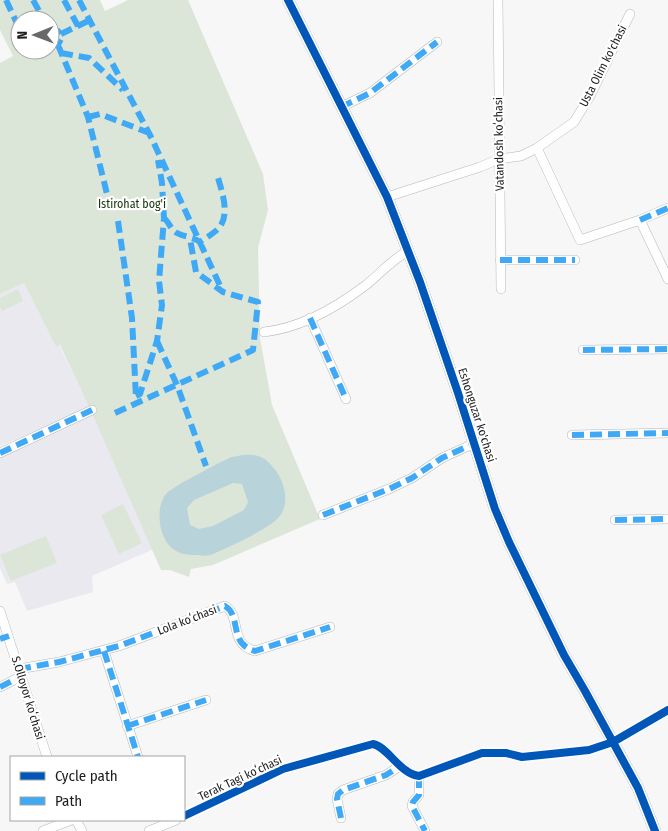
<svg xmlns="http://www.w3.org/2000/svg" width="668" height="831" font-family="'Fira Sans Condensed',sans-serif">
<rect width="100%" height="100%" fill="#f7f7f8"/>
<path fill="#e9e9ef" d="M 24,283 L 56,347 L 59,345 L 90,408 L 0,446 L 0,294 Z
M 95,413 L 154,549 L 92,576 L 93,592 L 27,611 L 15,582 L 7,584 L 0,568 L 0,455 Z"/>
<path fill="#dbe6d8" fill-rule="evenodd" d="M 0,0 L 100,0 L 105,11 L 128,0 L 188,0 L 263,174 L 268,210 L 258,248 L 260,338 L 272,405 L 320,519 L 213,565 L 191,569 L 189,577 L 170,570 L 161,570 L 91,411 L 60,345 L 56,347 L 24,283 L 0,294 L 0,63 L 13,56 L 0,30 ZM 20,20 L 50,20 L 50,50 L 20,50 Z
M 18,289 L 23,301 L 2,311 L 0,307 L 0,298 Z
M 123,504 L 142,543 L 119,554 L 101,515 Z
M 46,536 L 57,563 L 11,581 L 0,555 Z"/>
<path fill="#b9d3da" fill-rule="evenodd" d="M 244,455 C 261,454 266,458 276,471 C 285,483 290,504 279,517 C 269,529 229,547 213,554 C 209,556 203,556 198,555 C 192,555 182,555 176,551 C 159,542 154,508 166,494 C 173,486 219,463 229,458 C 234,456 239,456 244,455 ZM 233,483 L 242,484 L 248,502 L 244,510 L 213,526 L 199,529 L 190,525 L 187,508 L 194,500 Z"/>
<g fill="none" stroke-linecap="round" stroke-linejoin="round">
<g stroke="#b8b8b9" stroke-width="10">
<path id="minor" d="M 498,0 L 501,289
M 341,107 L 370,93 L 437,42
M 537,148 L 580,240 L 640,220 L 668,279
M 387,197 L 480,167 L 499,159 L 521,156 L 537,148 L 574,122 L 590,96 L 630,14
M 640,220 L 668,208
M 500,260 L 575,260
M 310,318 L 346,399
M 264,332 C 300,328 337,307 366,285 C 380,274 391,260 408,251
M 583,350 L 668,349
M 572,435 L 668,433
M 0,453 L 92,410
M 323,515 L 389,489 L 412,478 L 442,458 L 475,443
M 615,520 L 668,519
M 0,611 L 47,757
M 104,651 L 138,757
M 19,669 L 59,662 L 119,646 L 225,606 C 242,616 228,644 255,651 L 330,627
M 0,687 L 22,676
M 127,726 L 206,700
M 419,776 L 419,795 L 413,802 L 412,806 L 425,831
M 184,816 L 283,769 L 373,744 C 388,747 400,774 419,776 L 482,753 L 506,753 L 522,757 L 589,750 L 613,742 L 668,710
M 341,818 L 337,799 L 338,794 L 343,790 L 386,775 L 400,766
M 76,820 L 82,831
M 43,831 L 71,820
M 149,831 L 176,820"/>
</g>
<g stroke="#b8b8b9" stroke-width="12">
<path id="tertiary" d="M 288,0 L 387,197 L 420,282 L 458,393 L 495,509 L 509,542 L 564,655 L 585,691 L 638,788 L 655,831"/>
</g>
<use href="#minor" stroke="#fefefe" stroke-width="9"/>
<use href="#tertiary" stroke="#fefefe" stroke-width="11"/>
<path stroke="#3fa9f5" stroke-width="6" stroke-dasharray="12 6" stroke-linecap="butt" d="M 6,0 L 20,30
M 33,0 L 44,20
M 64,0 L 78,26
M 79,0 L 151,137 L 223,292
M 50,31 L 58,31 L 62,37 L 58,45 L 50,45
M 61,34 L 90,20
M 58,45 L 88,117 L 108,198
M 61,53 L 89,58 L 123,90
M 341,107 L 370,93 L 437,42
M 88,117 L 100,114 L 152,134
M 164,218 C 169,222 171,230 177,233 C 184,237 194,237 200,242 C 206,238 214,233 219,228 C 231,213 221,190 217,174
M 640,220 L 668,208
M 118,221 L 132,318 L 136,398
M 500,260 L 575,260
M 310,318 L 346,399
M 157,341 L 177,385 L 206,466
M 583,350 L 668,349
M 136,396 L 140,394 L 157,341 L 162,305 L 159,281 L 164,218 L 162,183 L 158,160
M 115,413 L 253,350 L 258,302 L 223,292 L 196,272 L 190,239
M 572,435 L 668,433
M 0,453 L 92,410
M 323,515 L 389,489 L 412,478 L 442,458 L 475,443
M 615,520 L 668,519
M 0,639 L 9,636
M 104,651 L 138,757
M 19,669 L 59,662 L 119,646 L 225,606 C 242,616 228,644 255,651 L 330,627
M 0,687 L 22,676
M 127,726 L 206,700
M 419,776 L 419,795 L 413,802 L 412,806 L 425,831
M 341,818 L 337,799 L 338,794 L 343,790 L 386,775 L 400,766"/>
<g stroke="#fff" stroke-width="11">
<path id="cycleway" d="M 288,0 L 387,197 L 420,282 L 458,393 L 495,509 L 509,542 L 564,655 L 585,691 L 638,788 L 655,831
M 184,816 L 283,769 L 373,744 C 388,747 400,774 419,776 L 482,753 L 506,753 L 522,757 L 589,750 L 613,742 L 668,710"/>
</g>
<use href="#cycleway" stroke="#0057b8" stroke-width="8"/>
</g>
<g text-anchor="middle" stroke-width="4.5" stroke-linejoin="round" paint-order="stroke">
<g font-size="12" fill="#1d1d1e" stroke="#fff">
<text transform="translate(603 66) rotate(-63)" y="4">Usta Olim ko'chasi</text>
<text transform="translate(499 144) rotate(-91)" y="4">Vatandosh koʻchasi</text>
<text transform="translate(477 415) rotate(72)" y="4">Eshonguzar ko'chasi</text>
<text transform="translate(187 620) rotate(-21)" y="4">Lola koʻchasi</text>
<text transform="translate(28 698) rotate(73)" y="4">S.Olloyor koʻchasi</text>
<text transform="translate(240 778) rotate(-25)" y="4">Terak Tagi koʻchasi</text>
</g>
<g font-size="12" fill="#17340f" stroke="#fff">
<text x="132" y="208">Istirohat bog'i</text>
</g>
</g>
<rect x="10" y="756" width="175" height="65" fill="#ffffff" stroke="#a5a5a5"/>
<rect x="20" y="772" width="25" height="8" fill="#0057b8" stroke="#a5a5a5"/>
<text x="55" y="781" font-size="15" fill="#1d1d1e">Cycle path</text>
<rect x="20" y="797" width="25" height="8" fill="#3fa9f5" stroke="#a5a5a5"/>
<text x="55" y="806" font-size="15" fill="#1d1d1e">Path</text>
<g transform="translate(35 35) rotate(269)"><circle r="24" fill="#ffffff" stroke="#a5a5a5"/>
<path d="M0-4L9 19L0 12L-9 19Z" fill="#69696a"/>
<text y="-8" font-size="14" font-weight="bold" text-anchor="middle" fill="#1d1d1e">N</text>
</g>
</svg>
